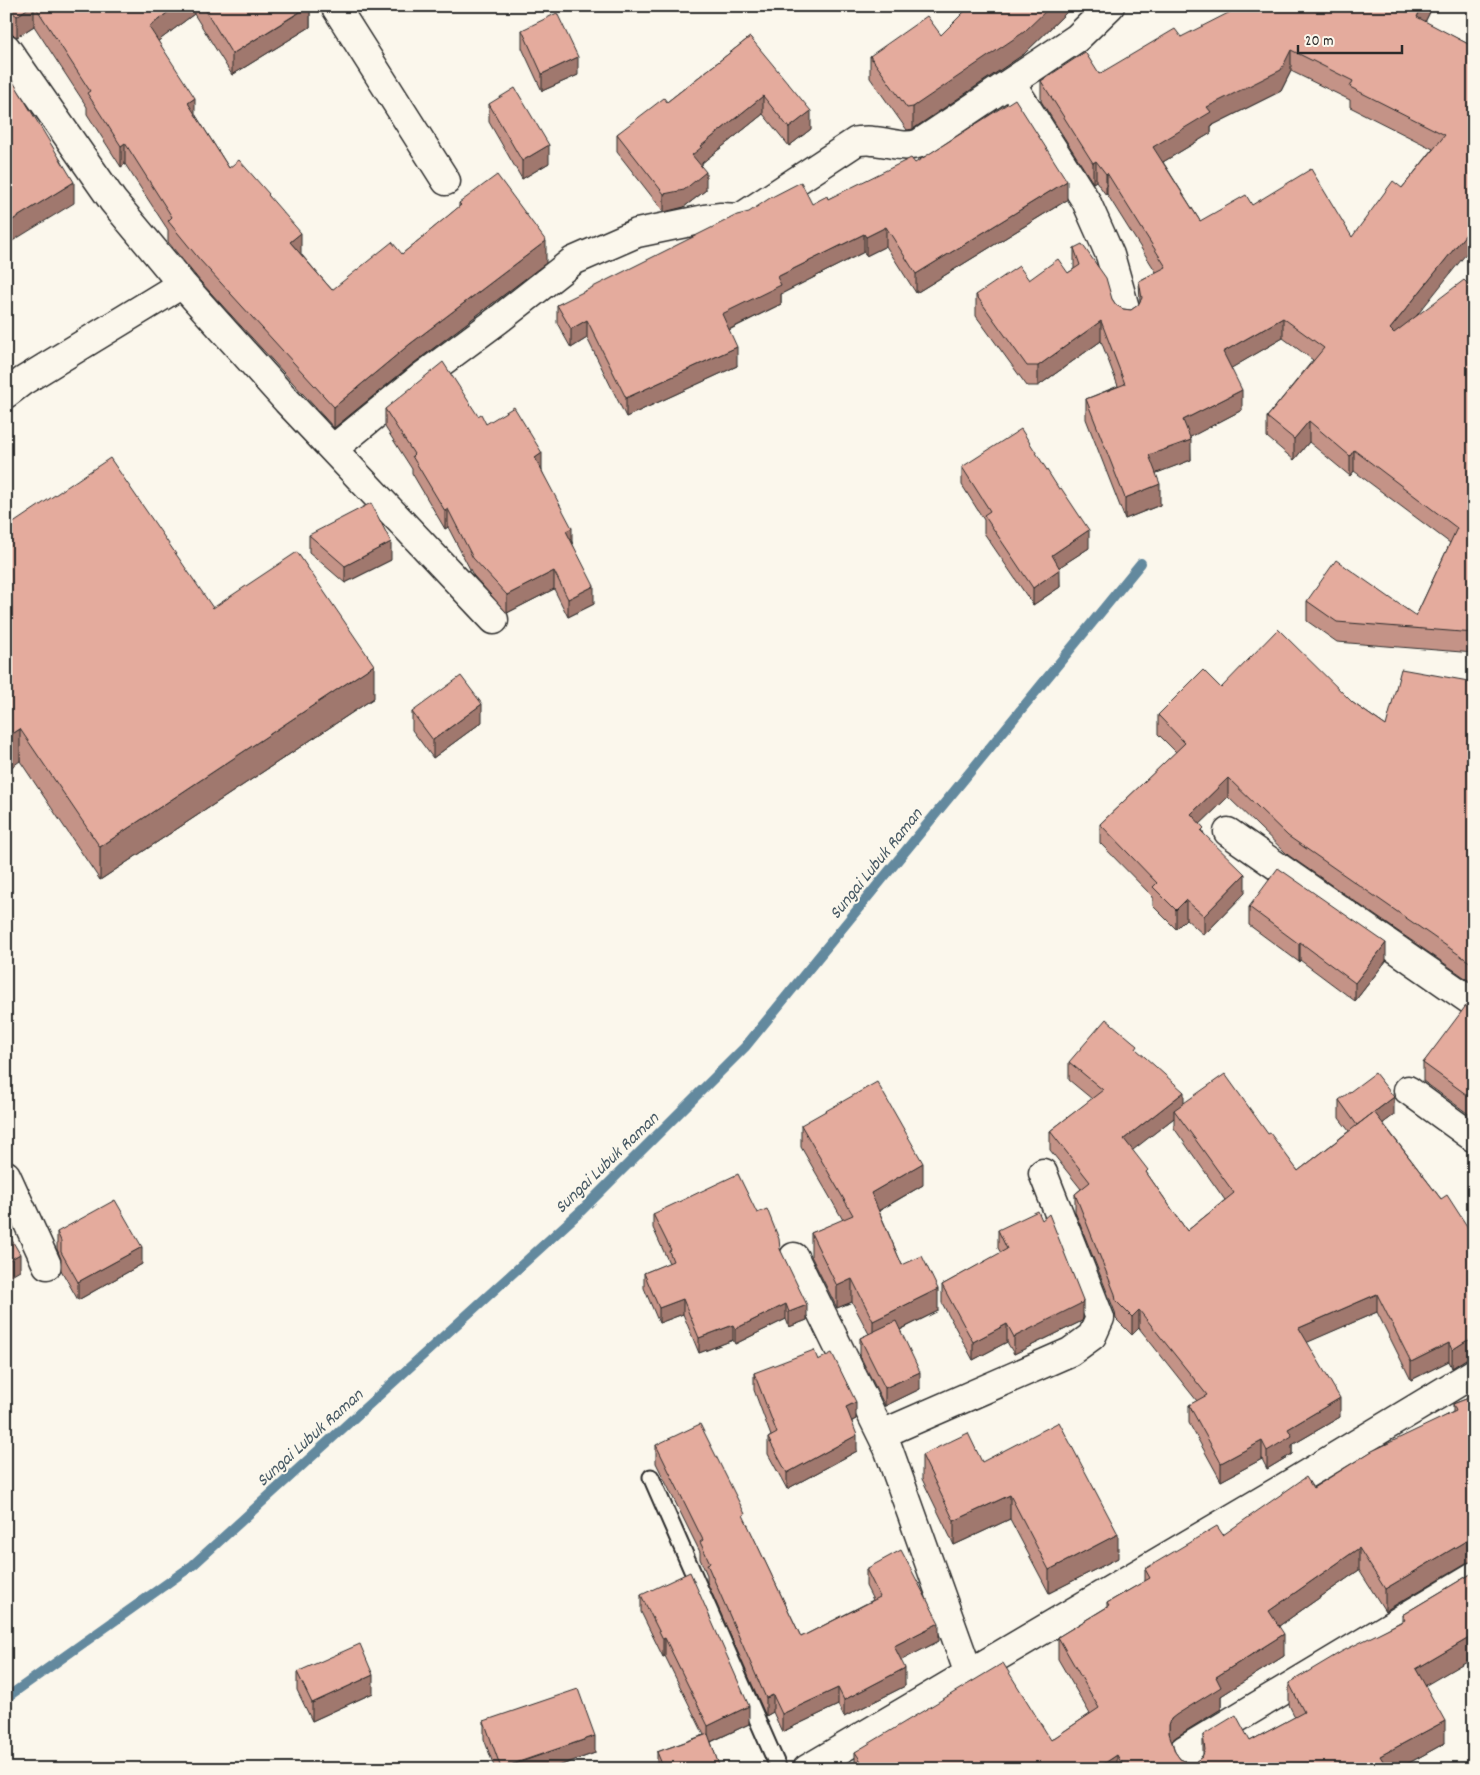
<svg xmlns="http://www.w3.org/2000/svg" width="1480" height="1775" font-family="Dekko,sans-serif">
<rect width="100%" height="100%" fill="#fbf7ec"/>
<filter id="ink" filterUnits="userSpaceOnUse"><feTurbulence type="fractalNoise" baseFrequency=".02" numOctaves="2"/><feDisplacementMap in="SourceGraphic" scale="10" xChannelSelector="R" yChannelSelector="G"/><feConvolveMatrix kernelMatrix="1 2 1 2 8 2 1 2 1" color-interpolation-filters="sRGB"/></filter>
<g filter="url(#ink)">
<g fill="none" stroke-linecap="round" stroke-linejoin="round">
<path stroke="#64899e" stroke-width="10" d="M 6,1698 L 193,1565 L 582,1210 L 745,1047 L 1141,563"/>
<g stroke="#2b2b2b" stroke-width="19">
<path id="service" d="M 651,1477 L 779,1769"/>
</g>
<g stroke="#2b2b2b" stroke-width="31">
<path id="minor" d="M 335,6 L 446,181
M 6,48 L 113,201 L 182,284 L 287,401 L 494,620
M 1011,83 L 1086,201 L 1110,255 L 1127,315
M 6,394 L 23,381 L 182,284
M 333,449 L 420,378 L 498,320 L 573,261 L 637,233 L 705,219 L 721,217 L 740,218 L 857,141 C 863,141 868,140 873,141 C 890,142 904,149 920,143 L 1077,38 L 1110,6
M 1228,832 L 1474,1003
M 1408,1090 L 1474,1138
M 6,1175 L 47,1265
M 794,1257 L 888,1448 L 969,1674
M 882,1434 L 1070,1352 L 1092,1336 L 1100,1318 L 1043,1173
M 807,1769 L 1280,1490 L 1474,1373
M 1190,1769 L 1184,1750 L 1474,1576"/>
</g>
<use href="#service" stroke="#fbf7ec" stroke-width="15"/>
<use href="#minor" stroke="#fbf7ec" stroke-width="28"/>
</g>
<path fill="#c49387" stroke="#2b2b2b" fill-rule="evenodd" d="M 6,6 L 310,6 L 310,27 L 232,75 L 194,14 L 158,41 L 195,114 L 229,168 L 269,196 L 301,254 L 332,290 L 402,254 L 459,207 L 459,203 L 546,263 L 410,366 L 334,428 L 200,281 L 168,242 L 168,230 L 125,164 L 121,167 L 87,114 L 87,107 L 34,26 L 17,37 L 12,34 L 6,33 Z
M 1069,6 L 1069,10 L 1024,54 L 913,129 L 907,130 L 870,78 L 870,56 L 941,35 Z
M 1432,6 L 1432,8 L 1425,22 L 1472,46 L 1417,316 L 1474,290 L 1474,653 L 1337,642 L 1307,621 L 1307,601 L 1416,616 L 1450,543 L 1354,471 L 1350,476 L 1309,442 L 1294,460 L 1267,437 L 1267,417 L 1313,360 L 1283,338 L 1231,368 L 1242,410 L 1190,437 L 1191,460 L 1156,473 L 1160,505 L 1125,519 L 1086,419 L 1086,399 L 1118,386 L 1101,341 L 1038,386 L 1027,386 L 976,316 L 976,295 L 1029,280 L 1068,273 L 1074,269 L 1074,248 L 1112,299 L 1116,305 L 1123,309 L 1131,310 L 1138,305 L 1140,303 L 1139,281 L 1156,272 L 1107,194 L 1106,195 L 1096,181 L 1093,183 L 1041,101 L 1041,81 L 1099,74 L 1181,37 ZM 1291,71 L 1350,100 L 1350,107 L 1433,149 L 1402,188 L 1352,237 L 1252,205 L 1200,221 L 1163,162 L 1211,133 L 1211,126 L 1281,91 Z
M 522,30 L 578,75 L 542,91 L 522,48 Z
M 750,37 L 811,129 L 789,146 L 763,114 L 702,163 L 702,165 L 701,165 L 706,190 L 684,207 L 664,212 L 617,152 L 617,134 L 667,102 Z
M 489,104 L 549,163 L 522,179 L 489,122 Z
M 915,163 L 1067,200 L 916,293 L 886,246 L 866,256 L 864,252 L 781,294 L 781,304 L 729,330 L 737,366 L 626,417 L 587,338 L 571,348 L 557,323 L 557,305 L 828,199 Z
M 385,409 L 478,416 L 486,424 L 542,471 L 572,542 L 594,604 L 568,617 L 554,589 L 507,613 L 473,575 L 448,527 L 445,529 L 412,473 L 412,469 L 385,427 Z
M 962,467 L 1089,548 L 1059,567 L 1060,587 L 1033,605 L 984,533 L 984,520 L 962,485 Z
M 6,528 L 213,608 L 374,698 L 100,880 L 20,761 Z
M 309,535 L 391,560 L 345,583 L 309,552 Z
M 1474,682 L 1474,984 L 1288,855 L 1228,797 L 1200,824 L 1204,834 L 1245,893 L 1204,935 L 1186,919 L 1176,929 L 1153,906 L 1153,897 L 1100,843 L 1100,824 L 1176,752 L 1158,734 L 1158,715 L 1221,688 L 1353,703 L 1386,726 Z
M 412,712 L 482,722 L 433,758 L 412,730 Z
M 1249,907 L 1386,961 L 1355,1001 L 1300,960 L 1299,962 L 1249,925 Z
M 1474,999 L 1474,1118 L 1423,1081 L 1423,1063 Z
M 1138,1051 L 1184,1103 L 1268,1134 L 1298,1171 L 1349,1131 L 1339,1118 L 1339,1100 L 1394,1115 L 1383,1123 L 1441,1199 L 1474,1237 L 1474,1358 L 1466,1359 L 1452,1368 L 1449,1361 L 1411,1380 L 1377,1312 L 1307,1342 L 1340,1417 L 1292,1445 L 1292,1454 L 1267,1469 L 1262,1459 L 1221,1481 L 1189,1423 L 1189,1405 L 1197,1401 L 1139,1328 L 1132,1335 L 1116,1319 L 1115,1312 L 1075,1212 L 1075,1194 L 1081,1189 L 1050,1150 L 1050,1131 L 1092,1099 L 1069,1080 L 1069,1062 ZM 1174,1118 L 1174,1128 L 1225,1200 L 1187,1231 L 1148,1175 L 1132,1150 Z
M 801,1125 L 923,1185 L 879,1211 L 902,1265 L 938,1311 L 900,1330 L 920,1389 L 885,1406 L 860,1356 L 860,1338 L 869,1334 L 852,1302 L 837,1308 L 811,1256 L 811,1233 L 843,1220 L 801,1147 Z
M 757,1213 L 780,1249 L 807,1320 L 789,1327 L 786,1319 L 735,1344 L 733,1340 L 699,1353 L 683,1314 L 659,1323 L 644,1288 L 644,1273 L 669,1263 L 653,1228 L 653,1214 Z
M 998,1230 L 1083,1318 L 1082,1321 L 1014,1354 L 1007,1342 L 973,1360 L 942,1303 L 942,1285 L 1001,1253 L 998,1248 Z
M 57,1232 L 142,1264 L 78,1300 L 61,1270 L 61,1259 L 57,1249 Z
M 818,1360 L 856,1419 L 852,1421 L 857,1451 L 787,1489 L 768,1454 L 768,1438 L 771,1436 L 754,1390 L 754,1373 Z
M 1474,1396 L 1474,1561 L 1466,1563 L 1385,1611 L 1359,1570 L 1279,1626 L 1284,1656 L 1221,1696 L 1221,1709 L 1176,1737 L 1172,1741 L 1175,1752 L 1180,1759 L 1187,1762 L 1195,1762 L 1202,1757 L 1203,1755 L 1203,1735 L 1250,1741 L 1295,1717 L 1289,1705 L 1289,1683 L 1402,1621 L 1402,1615 L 1474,1572 L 1474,1657 L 1425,1685 L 1445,1743 L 1398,1769 L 855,1769 L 855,1752 L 1051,1740 L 1090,1714 L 1058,1659 L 1058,1637 L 1107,1607 L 1107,1603 L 1145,1581 L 1145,1569 L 1223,1535 L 1313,1488 L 1453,1412 L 1453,1404 Z
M 656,1445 L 745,1520 L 801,1637 L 873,1600 L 866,1586 L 866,1569 L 939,1641 L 901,1660 L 905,1686 L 844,1717 L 838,1705 L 782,1732 L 773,1712 L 766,1716 L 707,1582 L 707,1575 L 700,1559 L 700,1552 L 656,1463 Z
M 922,1455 L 982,1462 L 1118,1558 L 1049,1593 L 1010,1519 L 954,1545 L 922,1479 Z
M 641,1595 L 749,1724 L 711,1742 L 720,1769 L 657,1769 L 657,1752 L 704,1735 L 665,1656 L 663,1657 L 641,1612 Z
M 297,1672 L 373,1693 L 312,1721 L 297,1690 Z
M 484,1721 L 595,1753 L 550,1769 L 495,1769 L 484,1739 Z"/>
<path fill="#a0786e" stroke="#2b2b2b" d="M 31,6 L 34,6 L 34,26 L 17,37 L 17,16 Z
M 176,6 L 194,6 L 194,14 L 149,48 L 149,27 Z
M 310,6 L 310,27 L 232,75 L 232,54 Z
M 1051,6 L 1069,6 L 1069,10 L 1024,54 L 913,129 L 913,107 Z
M 1422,6 L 1432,6 L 1432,8 L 1417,38 L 1417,17 Z
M 1291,50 L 1291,71 L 1281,91 L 1211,126 L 1211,133 L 1153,168 L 1153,147 L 1207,107 Z
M 578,57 L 578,75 L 542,91 L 542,74 Z
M 763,96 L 763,114 L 702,163 L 702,165 L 692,172 L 692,155 L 701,146 Z
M 195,98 L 195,119 L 188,103 Z
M 811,111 L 811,129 L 789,146 L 789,128 Z
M 125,143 L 125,164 L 121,167 L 121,146 Z
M 549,145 L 549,163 L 522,179 L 522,161 Z
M 1096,161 L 1096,181 L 1093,183 L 1093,163 Z
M 706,172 L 706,190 L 684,207 L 664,212 L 664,194 Z
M 1107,173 L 1107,194 L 1106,195 L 1106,174 Z
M 1067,181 L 1067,200 L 916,293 L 916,274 Z
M 74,182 L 74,203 L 6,245 L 6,224 Z
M 1474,224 L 1474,244 L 1390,349 L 1390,329 Z
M 886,227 L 886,246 L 866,256 L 866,237 Z
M 301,233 L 301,255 L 290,242 Z
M 864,234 L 864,252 L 781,294 L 781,304 L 722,333 L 722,314 L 777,277 Z
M 546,241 L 546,263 L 410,366 L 334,428 L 334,407 L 410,344 Z
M 1283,318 L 1283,338 L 1223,373 L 1223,352 Z
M 587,320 L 587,338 L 571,348 L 571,329 Z
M 1101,321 L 1101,341 L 1038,386 L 1038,366 Z
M 737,347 L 737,366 L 626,417 L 626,398 Z
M 1242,390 L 1242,410 L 1183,441 L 1183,420 Z
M 1309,421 L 1309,442 L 1294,460 L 1294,439 Z
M 1191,440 L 1191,460 L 1149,476 L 1149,455 Z
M 1354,450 L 1354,471 L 1350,476 L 1350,456 Z
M 542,453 L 542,471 L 535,458 Z
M 1160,484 L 1160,505 L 1125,519 L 1125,498 Z
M 448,509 L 448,527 L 445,529 L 445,511 Z
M 572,528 L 572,546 L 566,531 Z
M 1089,530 L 1089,548 L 1052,572 L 1052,555 Z
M 391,542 L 391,560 L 345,583 L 345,566 Z
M 1060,569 L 1060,587 L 1033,605 L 1033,588 Z
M 554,571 L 554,589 L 507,613 L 507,595 Z
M 594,586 L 594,604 L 568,617 L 568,599 Z
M 374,665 L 374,698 L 100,880 L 100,847 Z
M 482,704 L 482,722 L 433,758 L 433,740 Z
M 20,729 L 20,761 L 6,771 L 6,738 Z
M 1228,778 L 1228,797 L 1191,833 L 1191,814 Z
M 1245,874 L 1245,893 L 1204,935 L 1204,916 Z
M 1186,900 L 1186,919 L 1176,929 L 1176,910 Z
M 1300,942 L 1300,960 L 1299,962 L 1299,944 Z
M 1386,943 L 1386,961 L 1355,1001 L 1355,983 Z
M 1184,1092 L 1184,1110 L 1174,1110 L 1174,1118 L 1124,1157 L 1124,1139 Z
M 1394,1097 L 1394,1115 L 1358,1142 L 1358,1125 Z
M 923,1163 L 923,1185 L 871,1215 L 871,1193 Z
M 142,1247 L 142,1264 L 78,1300 L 78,1282 Z
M 20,1254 L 20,1270 L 6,1278 L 6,1262 Z
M 852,1279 L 852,1302 L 837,1308 L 837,1286 Z
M 938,1289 L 938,1311 L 873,1343 L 873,1321 Z
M 1377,1294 L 1377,1312 L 1299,1346 L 1299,1328 Z
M 683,1299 L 683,1314 L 659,1323 L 659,1308 Z
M 1083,1300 L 1083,1318 L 1082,1321 L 1014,1354 L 1014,1337 Z
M 786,1304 L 786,1319 L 735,1344 L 735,1329 Z
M 807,1305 L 807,1320 L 789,1327 L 789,1312 Z
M 1139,1310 L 1139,1328 L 1132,1335 L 1132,1317 Z
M 1007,1324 L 1007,1342 L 973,1360 L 973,1342 Z
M 733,1325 L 733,1340 L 699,1353 L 699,1338 Z
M 1473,1339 L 1473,1357 L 1466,1359 L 1452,1368 L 1452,1350 L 1466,1341 Z
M 1449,1343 L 1449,1361 L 1411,1380 L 1411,1362 Z
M 920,1372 L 920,1389 L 885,1406 L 885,1388 Z
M 1340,1398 L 1340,1417 L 1292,1445 L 1292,1454 L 1267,1469 L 1267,1451 L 1288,1429 Z
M 856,1402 L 856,1419 L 846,1424 L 846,1407 Z
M 857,1435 L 857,1451 L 787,1489 L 787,1473 Z
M 1262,1441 L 1262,1459 L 1221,1481 L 1221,1463 Z
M 1010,1495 L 1010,1519 L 954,1545 L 954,1521 Z
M 1118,1534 L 1118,1558 L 1049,1593 L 1049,1570 Z
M 1474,1539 L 1474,1561 L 1466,1563 L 1385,1611 L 1385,1589 L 1466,1541 Z
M 1359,1548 L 1359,1570 L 1269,1633 L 1269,1611 Z
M 939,1623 L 939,1641 L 894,1664 L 894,1646 Z
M 1284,1634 L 1284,1656 L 1221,1696 L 1221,1709 L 1176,1737 L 1171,1741 L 1169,1747 L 1169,1725 L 1171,1719 L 1216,1677 Z
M 1474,1635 L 1474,1657 L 1416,1691 L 1416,1669 Z
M 665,1638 L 665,1656 L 663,1657 L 663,1639 Z
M 905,1668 L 905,1686 L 844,1717 L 844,1700 Z
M 373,1675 L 373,1693 L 312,1721 L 312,1703 Z
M 838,1688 L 838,1705 L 782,1732 L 782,1714 Z
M 773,1695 L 773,1712 L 766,1716 L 766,1698 Z
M 749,1706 L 749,1724 L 708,1743 L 708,1726 Z
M 1445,1721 L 1445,1743 L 1398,1769 L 1380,1769 L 1380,1756 Z
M 595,1736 L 595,1753 L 550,1769 L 501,1769 Z
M 1117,1755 L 1117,1769 L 1096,1769 Z"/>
<path fill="#e4ab9d" stroke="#2b2b2b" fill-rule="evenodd" d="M 6,6 L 31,6 L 17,16 L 12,12 L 6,11 Z
M 35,6 L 176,6 L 149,27 L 195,98 L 188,103 L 229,168 L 239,160 L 269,194 L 268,195 L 301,233 L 290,242 L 332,290 L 392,242 L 402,254 L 461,205 L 459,203 L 497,175 L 546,241 L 410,344 L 334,407 L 200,260 L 168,221 L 172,217 L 125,143 L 121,146 L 87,93 L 90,91 Z
M 203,6 L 309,6 L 232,54 Z
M 970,6 L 1051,6 L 1024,32 L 913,107 L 907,108 L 870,56 L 927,16 L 941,35 Z
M 1242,6 L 1422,6 L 1417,17 L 1472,46 L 1474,44 L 1474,224 L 1390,329 L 1394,333 L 1464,280 L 1474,290 L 1474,633 L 1337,622 L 1307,601 L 1336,560 L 1416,616 L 1457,528 L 1354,450 L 1350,456 L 1309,421 L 1294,439 L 1267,417 L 1324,348 L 1283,318 L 1223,352 L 1242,390 L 1183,420 L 1191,440 L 1149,455 L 1160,484 L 1125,498 L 1086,399 L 1125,384 L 1101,321 L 1038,366 L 1027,366 L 976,295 L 1019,266 L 1029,280 L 1058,259 L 1068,273 L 1080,265 L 1074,248 L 1082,244 L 1106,278 L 1112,299 L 1116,305 L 1123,309 L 1131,310 L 1138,305 L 1142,298 L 1139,281 L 1166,267 L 1107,173 L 1106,174 L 1096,161 L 1093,163 L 1041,81 L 1085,52 L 1099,74 L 1175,29 L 1181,37 ZM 1291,50 L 1353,81 L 1350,87 L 1445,135 L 1402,188 L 1393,181 L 1352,237 L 1311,169 L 1252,205 L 1246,195 L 1200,221 L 1153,147 L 1211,112 L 1207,107 L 1281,70 Z
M 557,13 L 578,57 L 542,74 L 522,30 Z
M 750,37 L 811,111 L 789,128 L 763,96 L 701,146 L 702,147 L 692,155 L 706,172 L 684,190 L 664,194 L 617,134 L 664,98 L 667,102 Z
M 6,70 L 74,182 L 6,224 Z
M 515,88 L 549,145 L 522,161 L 489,104 Z
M 1015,99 L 1067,181 L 916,274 L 886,227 L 866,237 L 864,234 L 777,277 L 781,285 L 722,314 L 737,347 L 626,398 L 587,320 L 571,329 L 557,305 L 737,215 L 749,212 L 770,198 L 801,182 L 812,204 L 827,196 L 828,199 L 911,158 L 915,163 Z
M 443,362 L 478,416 L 481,414 L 486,424 L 514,407 L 542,453 L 535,458 L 572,528 L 566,531 L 594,586 L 568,599 L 554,571 L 507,595 L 473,558 L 448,509 L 445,511 L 412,456 L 414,454 L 385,409 Z
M 1021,429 L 1059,489 L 1061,488 L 1089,530 L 1052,555 L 1060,569 L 1033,588 L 984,515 L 990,511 L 962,467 Z
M 110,458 L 213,608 L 297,552 L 374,665 L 100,847 L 20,729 L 6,738 L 6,528 Z
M 371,503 L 391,542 L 345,566 L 309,535 Z
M 1278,629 L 1353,703 L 1386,726 L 1401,669 L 1474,682 L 1474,965 L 1288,836 L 1228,778 L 1191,814 L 1204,828 L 1201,831 L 1245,874 L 1204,916 L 1186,900 L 1176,910 L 1153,887 L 1157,883 L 1100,824 L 1185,743 L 1158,715 L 1203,670 L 1221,688 Z
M 461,676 L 482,704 L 433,740 L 412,712 Z
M 1278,868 L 1386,943 L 1355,983 L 1300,942 L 1299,944 L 1249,907 Z
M 1471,999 L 1474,999 L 1474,1100 L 1423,1063 Z
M 1106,1019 L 1138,1046 L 1136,1049 L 1184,1092 L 1124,1139 L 1148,1170 L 1146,1172 L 1187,1231 L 1234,1193 L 1174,1110 L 1225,1074 L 1268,1134 L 1270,1133 L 1298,1171 L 1374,1112 L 1441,1199 L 1447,1195 L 1474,1237 L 1474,1339 L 1466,1341 L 1452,1350 L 1449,1343 L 1411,1362 L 1377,1294 L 1299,1328 L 1340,1398 L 1288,1429 L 1292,1436 L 1267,1451 L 1262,1441 L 1221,1463 L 1189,1405 L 1207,1395 L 1139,1310 L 1132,1317 L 1116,1301 L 1115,1294 L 1075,1194 L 1090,1182 L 1050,1131 L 1103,1090 L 1069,1062 Z
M 1375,1073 L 1394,1097 L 1357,1125 L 1339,1100 Z
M 877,1082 L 923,1163 L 871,1193 L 902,1265 L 922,1256 L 938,1289 L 873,1321 L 852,1279 L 837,1286 L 811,1233 L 853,1215 L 801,1125 Z
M 738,1174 L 757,1213 L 767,1209 L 779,1239 L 780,1249 L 807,1305 L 789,1312 L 786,1304 L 735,1329 L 733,1325 L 699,1338 L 683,1299 L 659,1308 L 644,1273 L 673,1261 L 669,1251 L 671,1250 L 653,1214 Z
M 115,1200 L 142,1247 L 78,1282 L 61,1252 L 61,1241 L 57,1232 Z
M 1038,1211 L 1042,1220 L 1049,1214 L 1083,1300 L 1082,1303 L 1014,1337 L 1007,1324 L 973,1342 L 942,1285 L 1007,1249 L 998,1230 Z
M 6,1230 L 20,1254 L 6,1262 Z
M 896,1321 L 920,1372 L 885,1388 L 860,1338 Z
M 814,1350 L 818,1360 L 832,1353 L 856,1402 L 846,1407 L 857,1435 L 787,1473 L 768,1438 L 777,1433 L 754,1373 Z
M 1474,1396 L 1474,1539 L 1466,1541 L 1385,1589 L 1359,1548 L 1269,1611 L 1284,1634 L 1216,1677 L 1221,1687 L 1176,1715 L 1171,1719 L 1169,1725 L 1169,1733 L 1175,1752 L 1180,1759 L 1187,1762 L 1195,1762 L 1202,1757 L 1205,1750 L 1203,1735 L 1236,1715 L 1250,1741 L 1304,1712 L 1289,1683 L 1341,1652 L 1405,1620 L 1402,1615 L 1474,1572 L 1474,1635 L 1416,1669 L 1445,1721 L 1380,1756 L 1388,1769 L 1125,1769 L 1117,1755 L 1096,1769 L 866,1769 L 855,1752 L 1003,1663 L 1051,1740 L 1099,1708 L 1058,1637 L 1109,1606 L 1107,1603 L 1150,1578 L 1145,1569 L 1217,1526 L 1223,1535 L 1306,1477 L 1313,1488 L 1372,1451 L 1456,1411 L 1453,1404 Z
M 1059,1422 L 1118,1534 L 1049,1570 L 1010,1495 L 954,1521 L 922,1455 L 968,1433 L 982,1462 Z
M 700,1424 L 745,1514 L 743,1515 L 801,1637 L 880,1597 L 866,1569 L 901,1550 L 939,1623 L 894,1646 L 905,1668 L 844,1700 L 838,1688 L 782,1714 L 773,1695 L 766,1698 L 707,1564 L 710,1563 L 700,1542 L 703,1540 L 656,1445 Z
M 690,1572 L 749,1706 L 708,1726 L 665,1638 L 663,1639 L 641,1595 Z
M 360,1644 L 373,1675 L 312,1703 L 297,1672 Z
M 578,1689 L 595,1736 L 501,1768 L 484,1721 Z
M 708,1734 L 720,1768 L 717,1769 L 664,1769 L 657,1752 Z"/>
</g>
<g text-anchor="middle" stroke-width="4" stroke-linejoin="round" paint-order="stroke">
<g font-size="18" font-style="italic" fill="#485a65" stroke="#fbf7ec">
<text transform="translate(875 863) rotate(-51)" y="6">Sungai Lubuk Raman</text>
<text transform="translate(606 1162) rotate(-44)" y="6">Sungai Lubuk Raman</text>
<text transform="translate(309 1437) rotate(-42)" y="6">Sungai Lubuk Raman</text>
</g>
</g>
<rect width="1480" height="1775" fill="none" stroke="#fbf7ec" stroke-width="25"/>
<rect x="12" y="12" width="1455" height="1750" fill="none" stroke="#2b2b2b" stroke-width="2" filter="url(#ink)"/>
<path d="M1298 45v8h104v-8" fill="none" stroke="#2b2b2b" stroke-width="2.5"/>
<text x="1305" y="45" font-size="15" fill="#2b2b2b" stroke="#fbf7ec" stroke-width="4" paint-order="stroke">20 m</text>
</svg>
